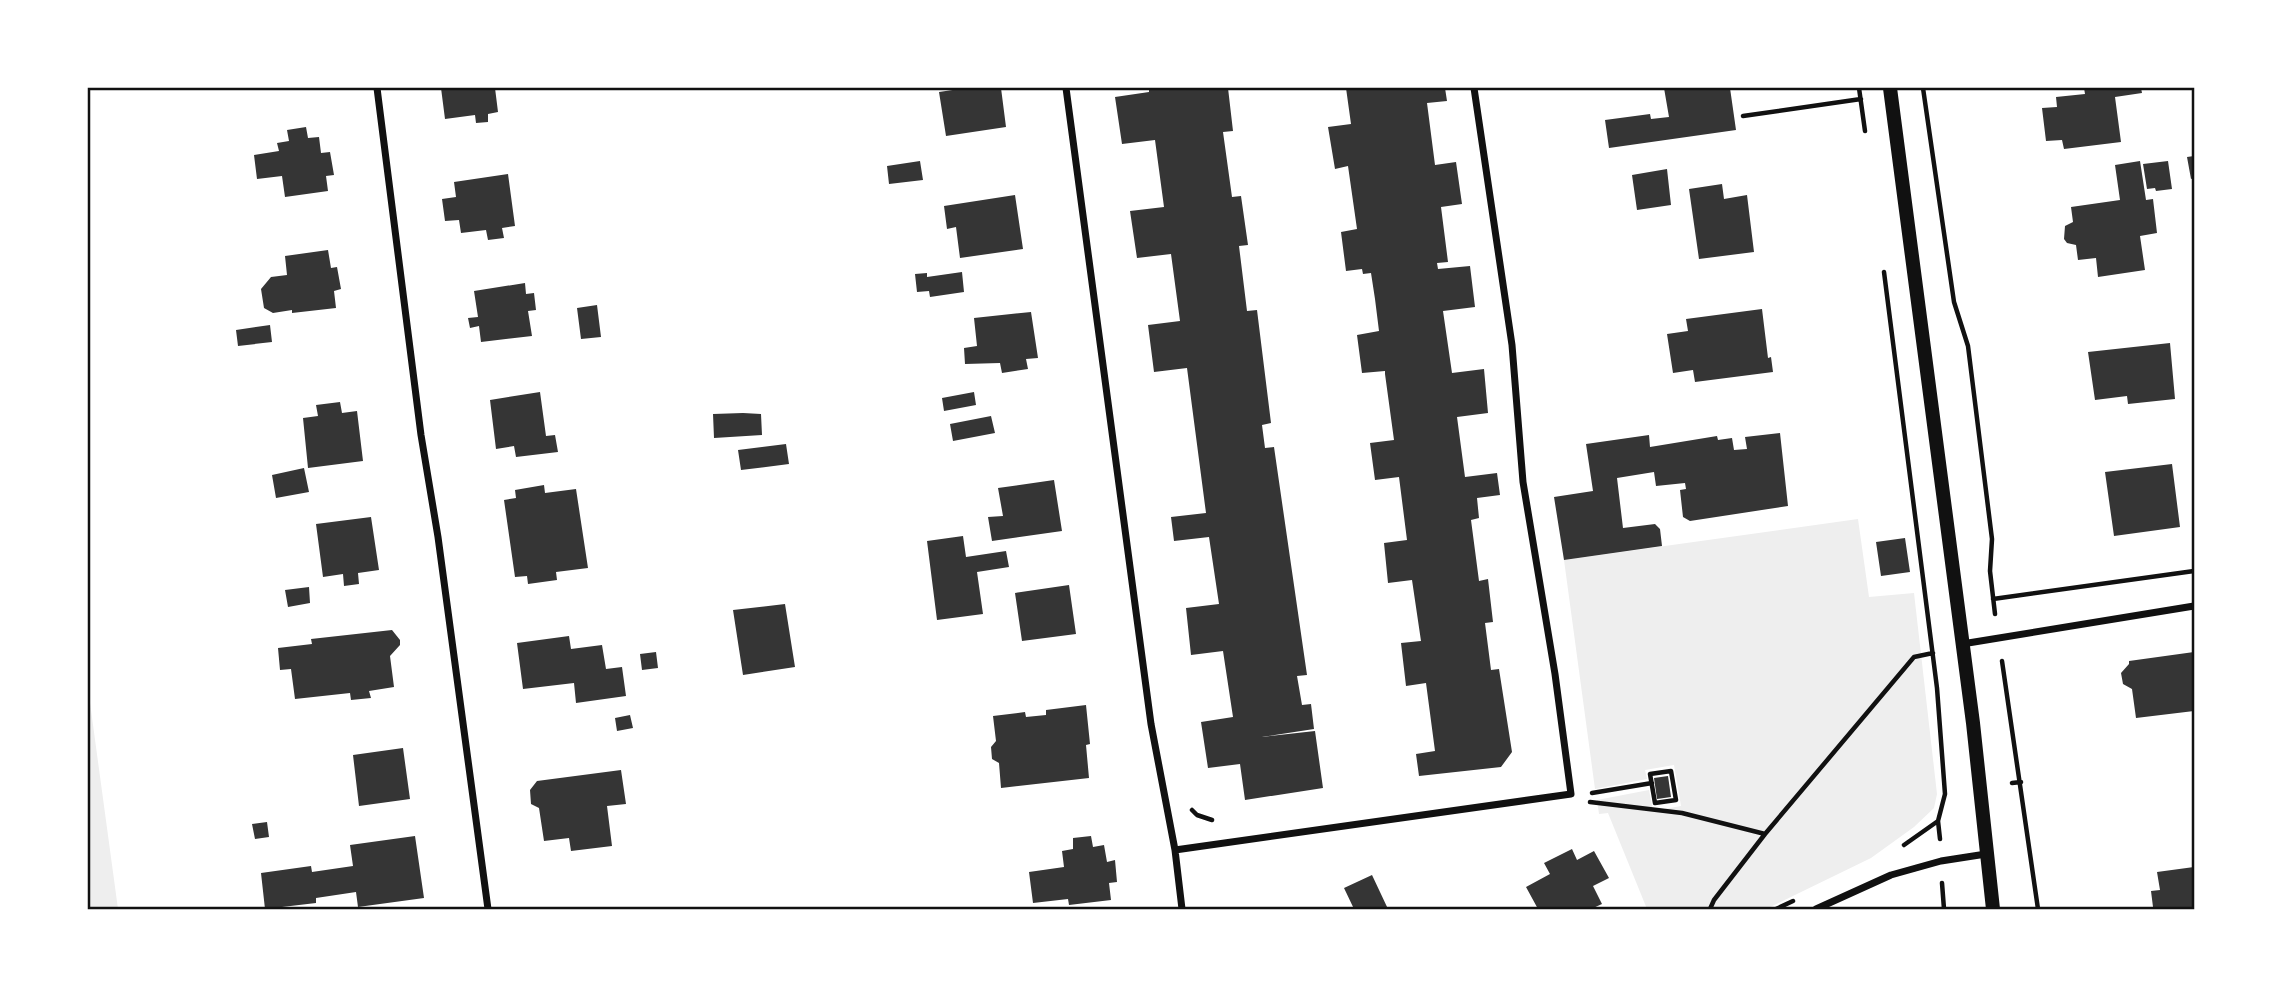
<svg xmlns="http://www.w3.org/2000/svg" width="2282" height="997" font-family="'Nunito Sans',sans-serif">
<rect width="100%" height="100%" fill="#fff"/>
<path fill="#eee" d="M 1858,519 L 1869,597 L 1914,593 L 1937,794 L 1934,808 L 1914,827 L 1871,858 L 1766,909 L 1647,909 L 1608,813 L 1599,814 L 1597,800 L 1649,790 L 1653,811 L 1681,806 L 1674,765 L 1645,770 L 1647,779 L 1595,789 L 1564,560 Z
M 88,688 L 118,909 L 88,909 Z"/>
<path fill="#353535" d="M 441,88 L 495,88 L 498,112 L 488,114 L 488,122 L 476,123 L 475,115 L 445,119 Z
M 966,88 L 1001,88 L 1006,127 L 946,136 L 939,92 Z
M 1149,88 L 1228,88 L 1233,131 L 1223,132 L 1232,197 L 1241,196 L 1248,245 L 1239,246 L 1247,311 L 1257,310 L 1271,423 L 1262,425 L 1265,448 L 1274,447 L 1307,675 L 1297,676 L 1302,705 L 1311,704 L 1314,729 L 1262,737 L 1315,731 L 1323,788 L 1245,800 L 1240,764 L 1208,768 L 1201,722 L 1233,717 L 1223,651 L 1191,655 L 1186,608 L 1219,604 L 1209,537 L 1174,541 L 1171,517 L 1206,513 L 1187,368 L 1154,372 L 1148,325 L 1180,321 L 1171,254 L 1137,258 L 1130,211 L 1164,207 L 1155,140 L 1122,144 L 1115,97 L 1149,92 Z
M 1346,88 L 1445,88 L 1447,101 L 1427,103 L 1435,165 L 1456,162 L 1462,204 L 1441,207 L 1448,262 L 1437,263 L 1438,269 L 1470,266 L 1475,307 L 1443,311 L 1452,373 L 1484,369 L 1488,413 L 1457,417 L 1465,477 L 1497,473 L 1500,495 L 1477,498 L 1479,518 L 1471,520 L 1479,581 L 1488,579 L 1493,622 L 1485,623 L 1491,670 L 1499,669 L 1512,752 L 1501,767 L 1419,776 L 1416,754 L 1435,751 L 1426,683 L 1406,686 L 1401,643 L 1421,641 L 1412,580 L 1388,583 L 1384,543 L 1407,540 L 1399,477 L 1375,480 L 1370,443 L 1394,440 L 1385,374 L 1385,371 L 1362,373 L 1357,335 L 1379,331 L 1375,299 L 1371,273 L 1363,274 L 1362,269 L 1346,271 L 1341,232 L 1357,229 L 1348,166 L 1335,169 L 1328,127 L 1351,124 Z
M 1664,88 L 1730,88 L 1736,130 L 1609,148 L 1605,120 L 1650,114 L 1651,119 L 1669,117 Z
M 2084,88 L 2141,88 L 2142,93 L 2115,97 L 2121,142 L 2064,149 L 2062,140 L 2046,141 L 2042,108 L 2057,107 L 2056,97 L 2085,94 Z
M 306,127 L 308,138 L 319,137 L 321,153 L 330,152 L 334,175 L 326,176 L 328,191 L 285,197 L 282,176 L 257,179 L 254,155 L 279,151 L 277,143 L 289,141 L 287,130 Z
M 2194,156 L 2194,178 L 2191,179 L 2187,157 Z
M 920,161 L 923,180 L 889,184 L 887,166 Z
M 2140,161 L 2146,200 L 2153,199 L 2157,233 L 2140,236 L 2145,270 L 2098,277 L 2096,258 L 2078,260 L 2076,245 L 2067,243 L 2064,239 L 2065,226 L 2073,222 L 2071,207 L 2120,200 L 2115,165 Z
M 2168,161 L 2172,189 L 2156,191 L 2155,188 L 2147,189 L 2143,164 Z
M 1667,169 L 1671,205 L 1637,210 L 1632,175 Z
M 508,174 L 515,226 L 502,228 L 504,238 L 488,240 L 486,230 L 461,233 L 459,220 L 445,221 L 442,199 L 456,197 L 454,182 Z
M 1722,184 L 1724,199 L 1747,195 L 1754,252 L 1699,259 L 1689,189 Z
M 1015,195 L 1023,249 L 960,258 L 956,227 L 947,229 L 944,206 Z
M 328,250 L 331,268 L 337,267 L 341,289 L 334,291 L 336,308 L 292,313 L 292,310 L 273,313 L 264,308 L 261,289 L 271,277 L 287,275 L 285,256 Z
M 962,272 L 964,292 L 930,297 L 929,291 L 917,292 L 915,274 L 927,273 L 927,277 Z
M 525,283 L 526,294 L 534,293 L 536,310 L 528,311 L 532,336 L 481,342 L 479,326 L 470,328 L 468,318 L 478,317 L 474,291 Z
M 597,305 L 601,337 L 581,339 L 577,308 Z
M 1762,309 L 1768,358 L 1771,357 L 1773,372 L 1695,382 L 1693,370 L 1673,373 L 1667,334 L 1688,331 L 1686,319 Z
M 1031,312 L 1038,358 L 1026,359 L 1028,369 L 1002,373 L 1000,363 L 965,364 L 964,348 L 977,346 L 974,318 Z
M 270,325 L 272,342 L 238,346 L 236,330 Z
M 2170,343 L 2175,399 L 2128,404 L 2127,396 L 2095,400 L 2088,352 Z
M 540,392 L 546,436 L 555,435 L 558,452 L 516,457 L 514,446 L 496,449 L 490,400 Z
M 974,392 L 976,405 L 944,411 L 942,398 Z
M 340,402 L 342,413 L 357,411 L 363,461 L 308,468 L 303,418 L 318,416 L 316,405 Z
M 743,413 L 761,414 L 762,435 L 714,438 L 713,414 Z
M 991,416 L 995,433 L 953,441 L 950,424 Z
M 1780,433 L 1788,506 L 1690,521 L 1683,517 L 1680,490 L 1686,489 L 1685,483 L 1656,486 L 1654,472 L 1617,478 L 1623,528 L 1655,524 L 1660,529 L 1662,546 L 1564,560 L 1554,497 L 1593,491 L 1586,444 L 1649,435 L 1650,447 L 1717,436 L 1718,440 L 1732,438 L 1734,450 L 1747,449 L 1745,437 Z
M 786,444 L 789,464 L 741,470 L 738,450 Z
M 2172,464 L 2180,527 L 2114,536 L 2105,472 Z
M 304,468 L 309,492 L 276,498 L 272,475 Z
M 1054,480 L 1062,531 L 992,541 L 988,517 L 1003,516 L 998,488 Z
M 544,485 L 545,493 L 576,489 L 588,568 L 556,572 L 557,580 L 528,584 L 527,576 L 515,577 L 504,500 L 516,498 L 515,490 Z
M 371,517 L 379,570 L 358,573 L 359,584 L 344,586 L 343,574 L 323,577 L 316,524 Z
M 963,536 L 966,557 L 1006,551 L 1009,567 L 977,572 L 983,614 L 937,620 L 927,541 Z
M 1905,538 L 1910,572 L 1881,576 L 1876,542 Z
M 1069,585 L 1076,634 L 1022,641 L 1015,593 Z
M 309,587 L 310,603 L 288,607 L 285,590 Z
M 785,604 L 795,667 L 743,675 L 733,610 Z
M 392,630 L 400,640 L 400,645 L 390,656 L 394,687 L 369,691 L 371,698 L 351,700 L 350,693 L 295,699 L 291,669 L 280,670 L 278,648 L 312,644 L 311,639 Z
M 569,636 L 571,649 L 602,645 L 606,669 L 622,667 L 626,696 L 576,703 L 574,683 L 523,689 L 517,643 Z
M 656,652 L 658,668 L 642,670 L 640,654 Z
M 2194,652 L 2194,711 L 2136,718 L 2132,689 L 2123,684 L 2121,673 L 2129,664 L 2129,661 Z
M 1086,705 L 1090,744 L 1086,745 L 1089,778 L 1001,788 L 999,763 L 992,759 L 991,747 L 996,741 L 993,716 L 1025,712 L 1026,717 L 1046,715 L 1046,710 Z
M 630,715 L 633,728 L 617,731 L 615,718 Z
M 403,748 L 410,799 L 359,806 L 353,755 Z
M 621,770 L 626,804 L 607,806 L 612,846 L 571,851 L 569,838 L 544,841 L 539,808 L 531,804 L 530,790 L 537,781 Z
M 1668,776 L 1671,797 L 1657,799 L 1654,778 Z
M 267,822 L 269,837 L 255,839 L 252,824 Z
M 415,836 L 424,898 L 358,907 L 356,892 L 316,898 L 316,903 L 265,909 L 261,873 L 311,866 L 312,872 L 353,866 L 350,845 Z
M 1091,836 L 1093,847 L 1104,845 L 1107,862 L 1115,860 L 1117,882 L 1109,883 L 1111,900 L 1069,905 L 1068,899 L 1033,903 L 1029,872 L 1064,867 L 1062,851 L 1073,849 L 1073,838 Z
M 1572,849 L 1577,860 L 1594,851 L 1609,878 L 1593,886 L 1602,904 L 1591,909 L 1538,909 L 1526,887 L 1550,874 L 1544,863 Z
M 2194,867 L 2194,909 L 2153,907 L 2151,891 L 2160,890 L 2157,872 Z
M 1372,875 L 1388,909 L 1354,909 L 1344,888 Z"/>
<g fill="none" stroke-linecap="round" stroke-linejoin="round">
<path stroke="#111" stroke-width="4.5" d="M 1859,88 L 1865,131
M 1923,88 L 1954,302 L 1968,346 L 1992,539 L 1990,571 L 1995,614
M 1743,116 L 1861,99
M 1884,272 L 1937,688 L 1945,794 L 1938,821 L 1940,839
M 1993,599 L 2194,571
M 2002,661 L 2038,909
M 1671,771 L 1676,800 L 1655,803 L 1650,774 Z
M 2012,783 L 2021,782
M 1592,793 L 1652,783
M 1590,802 L 1682,813 L 1765,834
M 1192,810 L 1197,815 L 1212,820
M 1904,845 L 1938,821
M 1942,883 L 1944,909
M 1710,909 L 1714,900 L 1765,834 L 1914,657 L 1933,653
M 1776,909 L 1793,901"/>
<path stroke="#111" stroke-width="7" d="M 377,88 L 421,435 L 438,537 L 488,909
M 1066,88 L 1151,724 L 1175,850 L 1182,909
M 1962,644 L 2194,606
M 1175,850 L 1571,794 L 1555,674 L 1523,482 L 1512,345 L 1474,88
M 1816,909 L 1891,875 L 1941,861 L 1986,854"/>
<path stroke="#111" stroke-width="14" d="M 1890,88 L 1973,723 L 1993,909"/>
</g>
<rect width="2282" height="997" fill="none" stroke="#ffffff" stroke-width="178"/>
<rect x="89" y="89" width="2104" height="819" fill="none" stroke="#111" stroke-width="2.5"/>
</svg>
